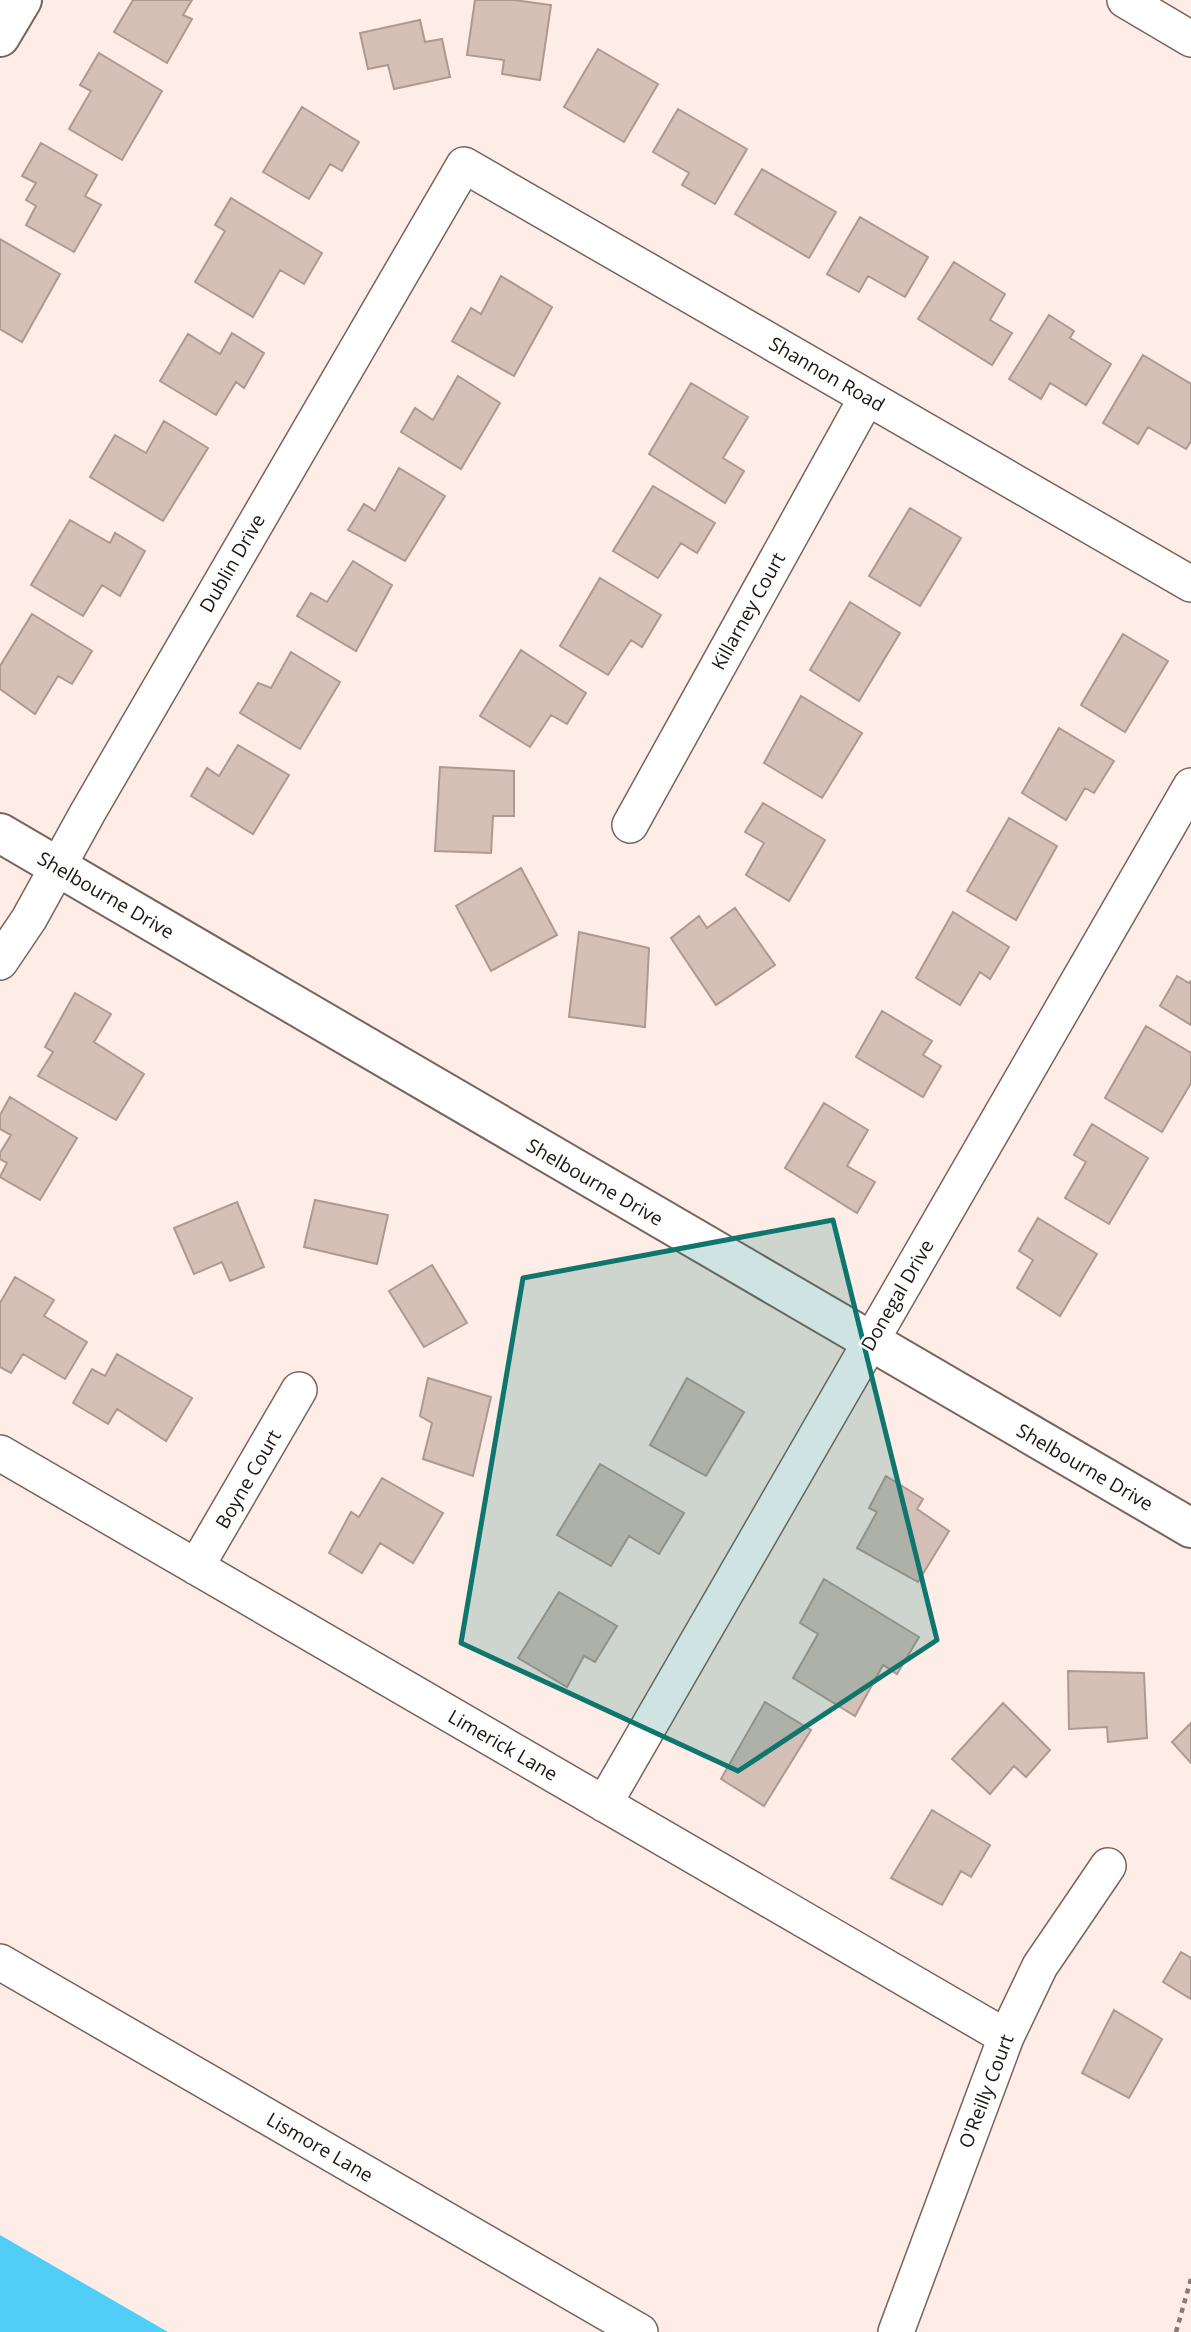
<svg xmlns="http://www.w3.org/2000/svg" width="1191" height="2332" font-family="'Open Sans',sans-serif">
<rect width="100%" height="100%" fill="#feece6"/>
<path fill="#50cef8" d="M 0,2235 L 168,2332 L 0,2332 Z"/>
<path fill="#d5c0b7" stroke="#ad9991" stroke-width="2" d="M 133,0 L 192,0 L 183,15 L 192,19 L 167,63 L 114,32 Z
M 475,0 L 514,0 L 551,5 L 540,80 L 502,74 L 504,60 L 467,55 Z
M 420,20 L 425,42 L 442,39 L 450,77 L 394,89 L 388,65 L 368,69 L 360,33 Z
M 598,49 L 658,84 L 624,142 L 564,107 Z
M 99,53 L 162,91 L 122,160 L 69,129 L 91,91 L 80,85 Z
M 302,107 L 359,142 L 342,171 L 330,164 L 309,199 L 263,172 Z
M 678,109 L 747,149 L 715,204 L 682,185 L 689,173 L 653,152 Z
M 41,143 L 97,175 L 85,196 L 101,205 L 74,252 L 26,225 L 36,206 L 26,200 L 36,183 L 22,176 Z
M 762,169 L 836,212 L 809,258 L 735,214 Z
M 231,198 L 322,253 L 304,284 L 280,270 L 253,317 L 195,282 L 225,231 L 215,225 Z
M 860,217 L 928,257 L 905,297 L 868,276 L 859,292 L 827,274 Z
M 0,239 L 60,274 L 22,342 L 0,329 Z
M 954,262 L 1005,294 L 990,320 L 1012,333 L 992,365 L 918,319 Z
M 501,276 L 552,307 L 514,376 L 452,341 L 471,308 L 481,314 Z
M 1049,315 L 1074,331 L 1070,338 L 1111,364 L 1086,405 L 1050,383 L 1041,399 L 1009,379 Z
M 232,333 L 264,353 L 244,388 L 236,382 L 216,415 L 160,381 L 188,334 L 220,354 Z
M 1143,355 L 1191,384 L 1191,441 L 1186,449 L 1148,427 L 1138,444 L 1103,423 Z
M 458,376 L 500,403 L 461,469 L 401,432 L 415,408 L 433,420 Z
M 691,383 L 748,417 L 723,458 L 744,471 L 725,503 L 649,454 Z
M 164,421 L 208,448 L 163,521 L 90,477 L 115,435 L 146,453 Z
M 399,468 L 445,496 L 405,561 L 348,530 L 364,504 L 375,511 Z
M 653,486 L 715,523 L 697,553 L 681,543 L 658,578 L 613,551 Z
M 910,508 L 961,538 L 920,606 L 869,576 Z
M 70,520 L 110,543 L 115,533 L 145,551 L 120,596 L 102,585 L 83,616 L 31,585 Z
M 353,561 L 392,585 L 356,651 L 297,616 L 311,593 L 327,602 Z
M 600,578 L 661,615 L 642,647 L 631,640 L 608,675 L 560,646 Z
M 850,602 L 900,633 L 859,701 L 810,670 Z
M 32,614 L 92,651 L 72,684 L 58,676 L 35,714 L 0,689 L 0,666 Z
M 1123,634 L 1168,661 L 1125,732 L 1081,705 Z
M 521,650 L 586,693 L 567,724 L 551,715 L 530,747 L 480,716 Z
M 291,652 L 340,682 L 300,749 L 240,713 L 258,683 L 271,688 Z
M 801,696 L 862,733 L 822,798 L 764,763 Z
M 1059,728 L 1114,761 L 1094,793 L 1085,788 L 1066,820 L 1022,793 Z
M 238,745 L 289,775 L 253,834 L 191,796 L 207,768 L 219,776 Z
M 440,767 L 514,771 L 514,816 L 493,816 L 491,853 L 435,851 Z
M 763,803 L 825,840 L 789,901 L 746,875 L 764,843 L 745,832 Z
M 1009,818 L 1057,846 L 1016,920 L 967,891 Z
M 521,868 L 557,935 L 491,971 L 456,906 Z
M 735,908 L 775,965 L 716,1005 L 671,938 L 699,916 L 707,928 Z
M 953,912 L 1009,947 L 990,979 L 980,972 L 960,1005 L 916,978 Z
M 579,932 L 649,948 L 645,1027 L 569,1017 Z
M 1177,976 L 1189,983 L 1191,981 L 1191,1025 L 1160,1006 Z
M 75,993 L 111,1014 L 94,1042 L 144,1074 L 116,1120 L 38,1076 L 53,1052 L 45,1047 Z
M 882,1011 L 932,1041 L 923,1055 L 941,1066 L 923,1097 L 856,1057 Z
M 1146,1026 L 1191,1053 L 1191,1083 L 1162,1132 L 1105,1098 Z
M 10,1097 L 77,1138 L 40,1200 L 0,1177 L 7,1163 L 0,1159 L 0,1153 L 11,1135 L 0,1129 L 0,1115 Z
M 824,1103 L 868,1130 L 847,1166 L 875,1182 L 857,1213 L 785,1168 Z
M 1092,1124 L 1148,1158 L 1109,1224 L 1065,1198 L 1086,1162 L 1074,1155 Z
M 315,1200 L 388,1215 L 377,1264 L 304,1247 Z
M 237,1202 L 264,1267 L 230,1281 L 222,1262 L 194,1274 L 174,1228 Z
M 1038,1218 L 1097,1254 L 1060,1316 L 1017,1288 L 1033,1260 L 1019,1251 Z
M 432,1265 L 467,1323 L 424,1347 L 389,1291 Z
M 15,1277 L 54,1300 L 44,1316 L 87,1342 L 65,1379 L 23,1354 L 11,1373 L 0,1367 L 0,1303 Z
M 117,1354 L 192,1398 L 166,1441 L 117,1409 L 108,1424 L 73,1403 L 92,1369 L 105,1376 Z
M 428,1378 L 491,1397 L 473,1476 L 423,1459 L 432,1423 L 420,1416 Z
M 687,1378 L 744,1412 L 706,1476 L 650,1445 Z
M 600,1464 L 684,1513 L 659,1554 L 629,1536 L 611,1566 L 557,1535 Z
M 886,1476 L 923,1499 L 917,1509 L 949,1531 L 918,1582 L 857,1548 L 877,1512 L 869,1508 Z
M 382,1478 L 443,1513 L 413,1563 L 380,1543 L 362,1573 L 329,1553 L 351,1512 L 359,1517 Z
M 824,1579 L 919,1637 L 897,1674 L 883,1665 L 855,1716 L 793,1678 L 818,1634 L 800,1623 Z
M 559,1592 L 617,1626 L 595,1662 L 584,1656 L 567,1687 L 518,1658 Z
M 1068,1671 L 1144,1673 L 1147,1738 L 1108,1742 L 1107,1727 L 1069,1729 Z
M 765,1702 L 811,1730 L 764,1806 L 721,1779 Z
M 1003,1703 L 1050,1750 L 1026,1777 L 1014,1766 L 990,1794 L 952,1759 Z
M 1191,1723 L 1191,1763 L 1172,1742 Z
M 932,1810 L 990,1845 L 971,1877 L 961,1871 L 942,1905 L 891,1878 Z
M 1181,1952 L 1191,1958 L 1191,1999 L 1163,1982 Z
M 1114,2010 L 1162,2039 L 1129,2098 L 1082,2073 Z"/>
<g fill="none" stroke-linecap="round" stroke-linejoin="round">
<g stroke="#77645d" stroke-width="38">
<path id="street" d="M 1125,0 L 1191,39
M 630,825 L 867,397
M 0,962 L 29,919 L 88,812 L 464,165 L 1191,584
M 0,1453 L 1006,2037
M 196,1567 L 299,1390
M 604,1804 L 1191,786
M 0,1962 L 640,2332
M 896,2332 L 1006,2037 L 1040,1966 L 1108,1866"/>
</g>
<g stroke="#77645d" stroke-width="42">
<path id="secondary" d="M 0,37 L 22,0
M 0,833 L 1191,1528"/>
</g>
<path stroke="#877b77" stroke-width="4.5" stroke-dasharray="5 5" stroke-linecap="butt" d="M 1176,2332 L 1191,2279"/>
<use href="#street" stroke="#fff" stroke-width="35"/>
<use href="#secondary" stroke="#fff" stroke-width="38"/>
</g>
<path fill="#0f766e" fill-opacity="0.2" stroke="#0f766e" stroke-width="5" stroke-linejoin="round" d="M 833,1220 L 937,1640 L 738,1771 L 461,1643 L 523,1278 Z"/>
<g text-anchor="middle" stroke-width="5" stroke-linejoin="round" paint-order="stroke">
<g font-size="19" fill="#1b1411" stroke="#fefefe">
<text transform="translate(827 374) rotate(30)" y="7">Shannon Road</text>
<text transform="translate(232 563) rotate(-60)" y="7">Dublin Drive</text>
<text transform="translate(748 611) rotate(-61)" y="7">Killarney Court</text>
<text transform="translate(106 895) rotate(30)" y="7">Shelbourne Drive</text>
<text transform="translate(595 1182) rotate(30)" y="7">Shelbourne Drive</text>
<text transform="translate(897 1295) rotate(-60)" y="7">Donegal Drive</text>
<text transform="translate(1085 1467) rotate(30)" y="7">Shelbourne Drive</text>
<text transform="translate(248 1479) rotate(-60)" y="7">Boyne Court</text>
<text transform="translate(503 1745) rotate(30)" y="7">Limerick Lane</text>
<text transform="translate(986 2091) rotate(-69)" y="7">O'Reilly Court</text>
<text transform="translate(320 2147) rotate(30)" y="7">Lismore Lane</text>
</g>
</g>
</svg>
